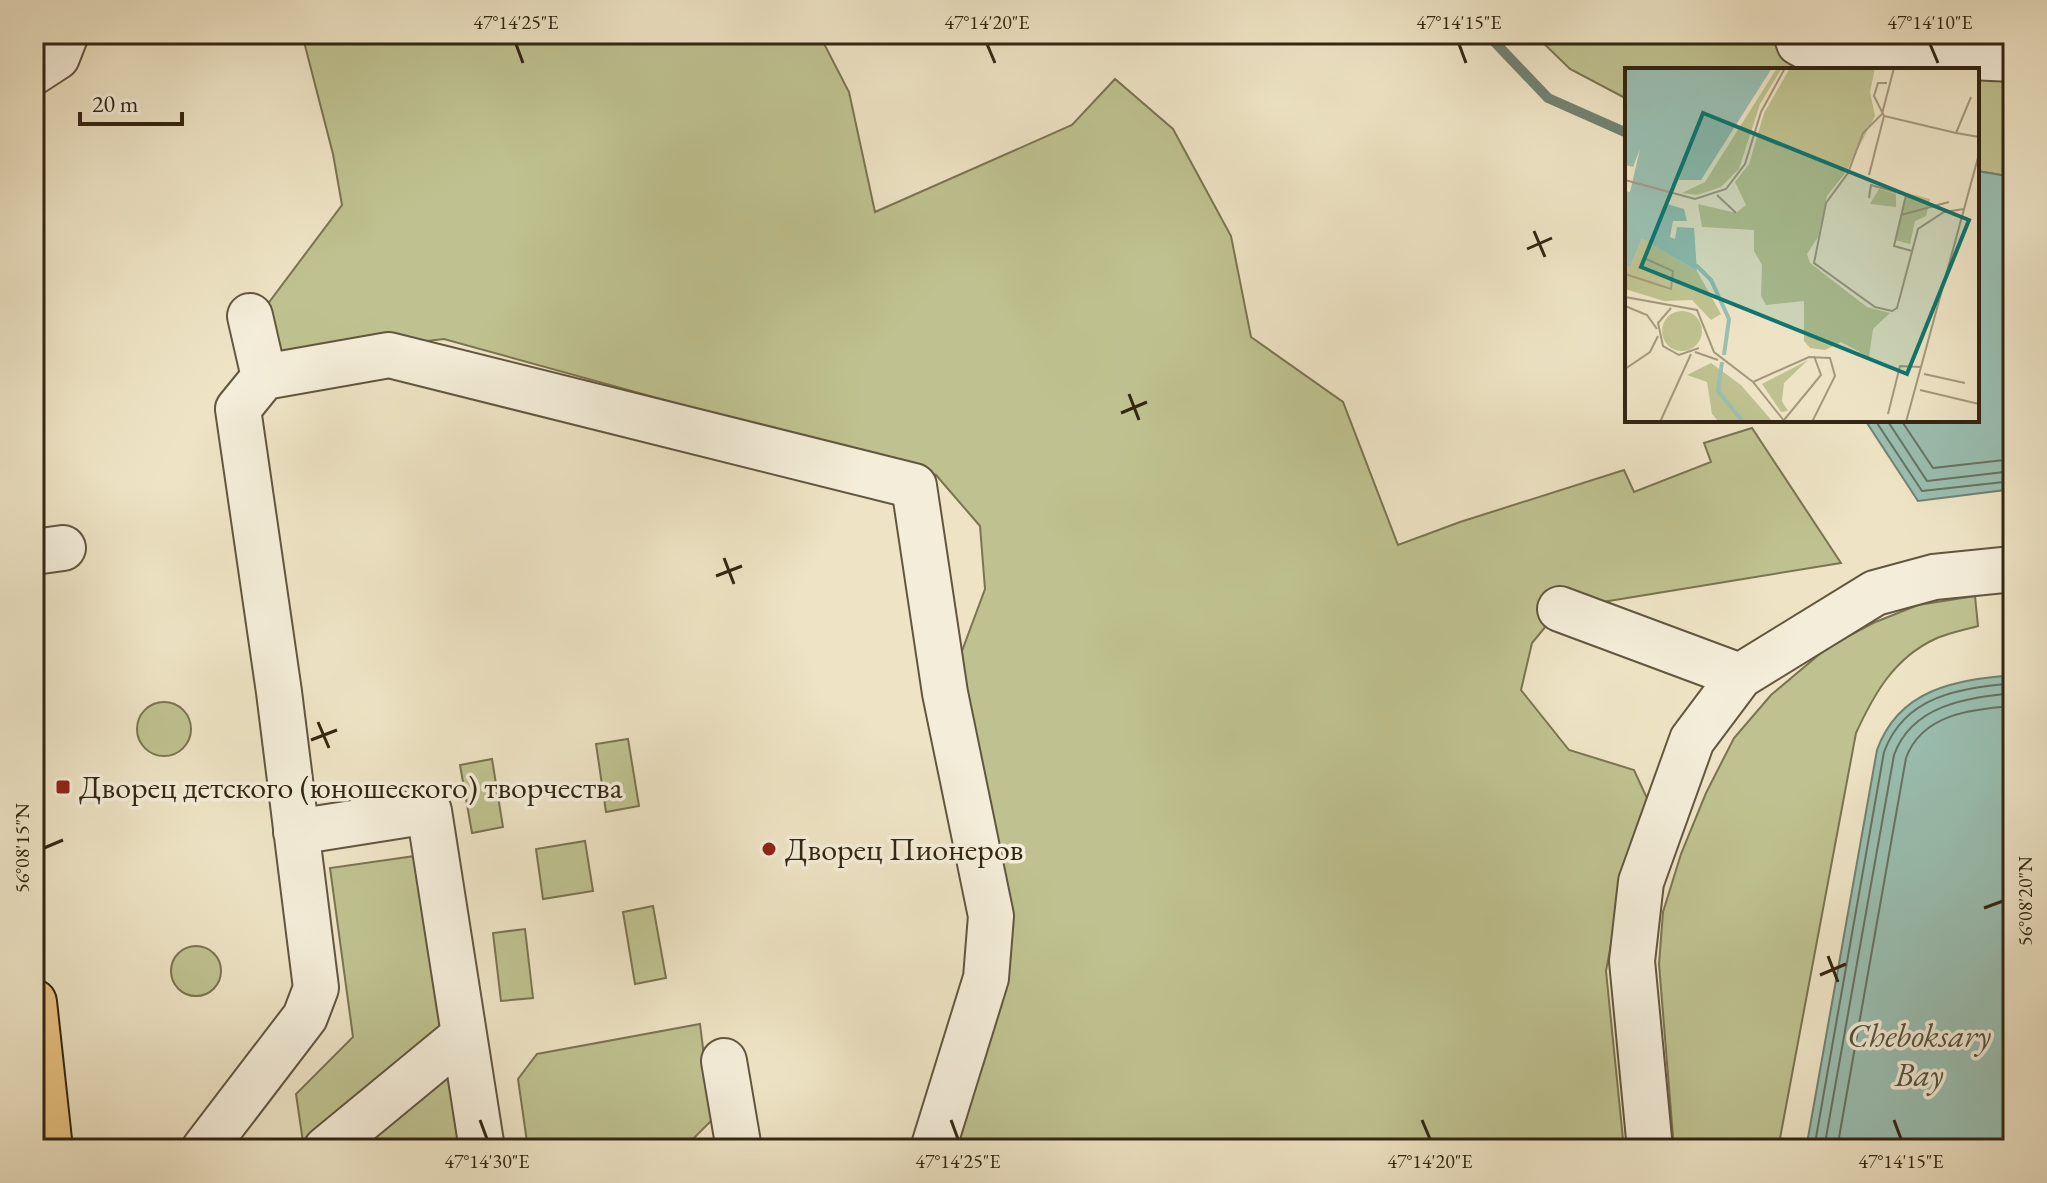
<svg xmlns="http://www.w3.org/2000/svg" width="2047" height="1183" font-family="'EB Garamond',serif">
<rect width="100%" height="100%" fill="#eee4c5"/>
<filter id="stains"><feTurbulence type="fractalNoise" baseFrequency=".0025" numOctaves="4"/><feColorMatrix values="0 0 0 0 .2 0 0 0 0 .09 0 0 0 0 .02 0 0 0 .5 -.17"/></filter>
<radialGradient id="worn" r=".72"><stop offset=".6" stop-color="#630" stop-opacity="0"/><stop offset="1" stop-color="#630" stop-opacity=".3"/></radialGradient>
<path fill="#bfc290" stroke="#7a7451" stroke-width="2" d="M 302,34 L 405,34 L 417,42 L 496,34 L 819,34 L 849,92 L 875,212 L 1072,125 L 1115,79 L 1173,129 L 1231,236 L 1251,337 L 1343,402 L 1398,545 L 1460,522 L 1624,470 L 1634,492 L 1711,462 L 1704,443 L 1752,428 L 1841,563 L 1560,609 L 1532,643 L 1521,690 L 1569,750 L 1634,770 L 1652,809 L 1621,891 L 1606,971 L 1624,1149 L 950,1149 L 1007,964 L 956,667 L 985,589 L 980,526 L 936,475 L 444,339 L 272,359 L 261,313 L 342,205 L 333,154 Z
M 1534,34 L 2013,34 L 2013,177 L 1977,171 L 1977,70 L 1627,70 L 1627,99 L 1570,69 Z
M 1975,596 L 1978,626 C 1964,630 1948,633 1935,639 C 1894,658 1874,694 1856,733 L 1778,1149 L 1674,1149 L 1659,964 L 1663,912 L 1681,854 L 1706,793 L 1734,738 L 1771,695 L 1828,647 L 1873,623 L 1918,605 Z
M137 729a27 27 0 1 1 54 0a27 27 0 1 1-54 0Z
M 628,739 L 639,806 L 606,812 L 596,744 Z
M 492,759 L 503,827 L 472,833 L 460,765 Z
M 585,841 L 593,891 L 543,899 L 536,849 Z
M 436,853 L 477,1149 L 304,1149 L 296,1094 L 353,1037 L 330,868 Z
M 653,906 L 666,978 L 635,984 L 623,912 Z
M 525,929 L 533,998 L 501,1001 L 493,933 Z
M171 971a25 25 0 1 1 50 0a25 25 0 1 1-50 0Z
M 700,1024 L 712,1120 L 683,1149 L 536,1149 L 527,1142 L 518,1079 L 537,1054 Z"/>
<path fill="#9abfb1" stroke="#718271" stroke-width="2" d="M 1977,171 L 2013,177 L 2013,489 L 1918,501 L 1867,423 L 1875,420 L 1977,420 Z
M 2013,675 L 2013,1149 L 1806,1149 L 1877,750 C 1899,689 1955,680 2013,675 Z"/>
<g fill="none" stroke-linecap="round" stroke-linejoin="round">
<path stroke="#677262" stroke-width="2" d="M 1875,420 L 1922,491 L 2013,481
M 1887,420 L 1927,481 L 2013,471
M 1901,420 L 1933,468 L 2013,459
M 1814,1149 L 1884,752 C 1905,695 1959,689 2013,683
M 1824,1149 L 1894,755 C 1912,705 1966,698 2013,693
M 1837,1149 L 1906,758 C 1922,714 1972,709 2013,706"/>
<path stroke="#718271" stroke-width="10" d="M 1487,34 L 1548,98 L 1627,133"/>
<g stroke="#62563f" stroke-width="48">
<path id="minor" d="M 1796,34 L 1799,43 L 1824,56 L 1905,54 L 2013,59
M 34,72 L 57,57 L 66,34
M 250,316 L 264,377
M 34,552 L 63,548
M 1560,609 L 1740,676
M 296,832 L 429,811 L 482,1149
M 724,1061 L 739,1149
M 204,1149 L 305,1017 L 316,988 L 279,692 L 238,409 L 264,377 L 389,355 L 914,486 L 945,693 L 991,916 L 986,978 L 933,1149
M 326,1149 L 463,1036
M 1650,1149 L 1632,961 L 1641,882 L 1692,740 L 1740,676 L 1875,593 L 1934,577 L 2013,569"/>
</g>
<g stroke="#342612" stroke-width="48">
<path id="major" d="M 34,1002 L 50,1149"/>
</g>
<use href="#minor" stroke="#f4edd9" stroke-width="44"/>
<use href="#major" stroke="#e7c282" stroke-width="44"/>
</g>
<path fill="none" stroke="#342612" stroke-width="3" d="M 516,44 L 523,63M 987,44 L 995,63M 1459,44 L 1466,63M 1930,44 L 1938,63M 1534,231 L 1545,257M 1527,249 L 1552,238M 1129,394 L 1139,420M 1121,413 L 1147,402M 724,558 L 734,584M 716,576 L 742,566M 318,722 L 329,748M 311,740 L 337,730M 44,848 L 63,840M 1984,908 L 2003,901M 1828,956 L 1838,982M 1820,975 L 1846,964M 480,1120 L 487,1139M 951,1120 L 958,1139M 1422,1120 L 1430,1139M 1894,1120 L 1901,1139"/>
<g fill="#8f2418" stroke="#f4edd9" stroke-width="3">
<rect x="55" y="779" width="16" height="16" rx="4"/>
<circle cx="769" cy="849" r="8"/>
</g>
<g text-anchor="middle" stroke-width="7" stroke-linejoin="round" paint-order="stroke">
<g font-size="32" fill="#342612" stroke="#f4edd9" text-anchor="start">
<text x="79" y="798">Дворец детского (юношеского) творчества</text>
<text x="785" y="860">Дворец Пионеров</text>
</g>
<g font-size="34" font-style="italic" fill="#535442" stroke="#f4edd9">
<text x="1919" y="1047">Cheboksary<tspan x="1919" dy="39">Bay</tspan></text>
</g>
</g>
<g transform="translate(1625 68)">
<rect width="354" height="354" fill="#eee4c5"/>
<path d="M 152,0 L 157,0 L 135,36 L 114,101 L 96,119 L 72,127 L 57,125 L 80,114 ZM 165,0 L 259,0 L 250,0 L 245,24 L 250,48 L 221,104 L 202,128 L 193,169 L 182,186 L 185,195 L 242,239 L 265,245 L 248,261 L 244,289 L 216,274 L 200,282 L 185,280 L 179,273 L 179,233 L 141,237 L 136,228 L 137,197 L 129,183 L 129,162 L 77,159 L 73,136 L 111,145 L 121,137 L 110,114 L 124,96 L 139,45 ZM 254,121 L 271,126 L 271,139 L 245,136 ZM 282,125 L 305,131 L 301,148 L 290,153 L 285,176 L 270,172 ZM 17,171 L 72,203 L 96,246 L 86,252 L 67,232 L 39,233 L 0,221 L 0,198 L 5,199 ZM37 263a20 20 0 1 1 40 0a20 20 0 1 1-40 0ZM 183,292 L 159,315 L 157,333 L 163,343 L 156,344 L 137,316 ZM 86,295 L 116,317 L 148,354 L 94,354 L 87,346 L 82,314 L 62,307 Z" fill="#bfc290"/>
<path d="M 0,0 L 147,0 L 76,112 L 54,112 L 57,92 L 42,136 L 59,141 L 62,153 L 48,153 L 45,169 L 50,171 L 52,159 L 69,160 L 72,203 L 17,171 L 5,199 L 0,198 L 0,123 L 5,124 L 15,81 L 8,99 L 0,97 Z" fill="#9abfb1"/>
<path fill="none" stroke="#9abfb1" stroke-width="4" d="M 71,197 L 86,212 L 104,251 L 99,287M 97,294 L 93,323 L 118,354"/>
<path fill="none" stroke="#a4987d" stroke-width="2" d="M 269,0 L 257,46 L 238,65 L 223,105 L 201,135 L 189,195 L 250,239 L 267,243 L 272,240 L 293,161 L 319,144 L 339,141M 262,15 L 253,15 L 249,28 L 259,48 L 331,65M 346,29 L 331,65 L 354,69M 244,107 L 259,48M 0,112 L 70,131 L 101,121 L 120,96 L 136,44 L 160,0M 92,127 L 111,145M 244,130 L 246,117 L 281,127 L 269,178 L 287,183M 276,147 L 324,134M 0,206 L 46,221 L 48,203 L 19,190M 0,229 L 72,242 L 89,284 L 128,314 L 160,354M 0,238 L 22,247 L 32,261M 46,240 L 33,255 L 38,278 L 54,287 L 74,280M 70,284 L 93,292M 0,301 L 25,284 L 33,268M 299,306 L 340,315M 128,314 L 184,289 L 205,290 L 210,308 L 187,354M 295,322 L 354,336M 263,346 L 275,298 L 296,299M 159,352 L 196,307 L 189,288M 35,354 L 66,286M 281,354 L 354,86"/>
<path fill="#0f766e" fill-opacity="0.15" stroke="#0f766e" stroke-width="4" d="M 78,45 L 344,152 L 282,306 L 16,199 Z"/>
<rect width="354" height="354" fill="none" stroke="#342612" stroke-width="4"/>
</g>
<rect width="2047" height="1183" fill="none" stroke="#eee4c5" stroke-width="88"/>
<path d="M80 112v12h102v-12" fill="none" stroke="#342612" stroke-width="4"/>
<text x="92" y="112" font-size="24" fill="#342612" stroke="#f4edd9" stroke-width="6" paint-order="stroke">20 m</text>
<rect x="44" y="44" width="1959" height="1095" fill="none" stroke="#342612" stroke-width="3"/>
<g font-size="20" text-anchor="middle" fill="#342612">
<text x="516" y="29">47°14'25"E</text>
<text x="987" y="29">47°14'20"E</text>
<text x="1459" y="29">47°14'15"E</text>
<text x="1930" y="29">47°14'10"E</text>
<text transform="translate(22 848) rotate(-90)" y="7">56°08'15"N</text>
<text transform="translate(2025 901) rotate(-90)" y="7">56°08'20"N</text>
<text x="487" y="1168">47°14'30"E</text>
<text x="958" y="1168">47°14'25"E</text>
<text x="1430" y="1168">47°14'20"E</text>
<text x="1901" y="1168">47°14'15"E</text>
</g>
<rect width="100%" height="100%" filter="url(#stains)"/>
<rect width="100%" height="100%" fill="url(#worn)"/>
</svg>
